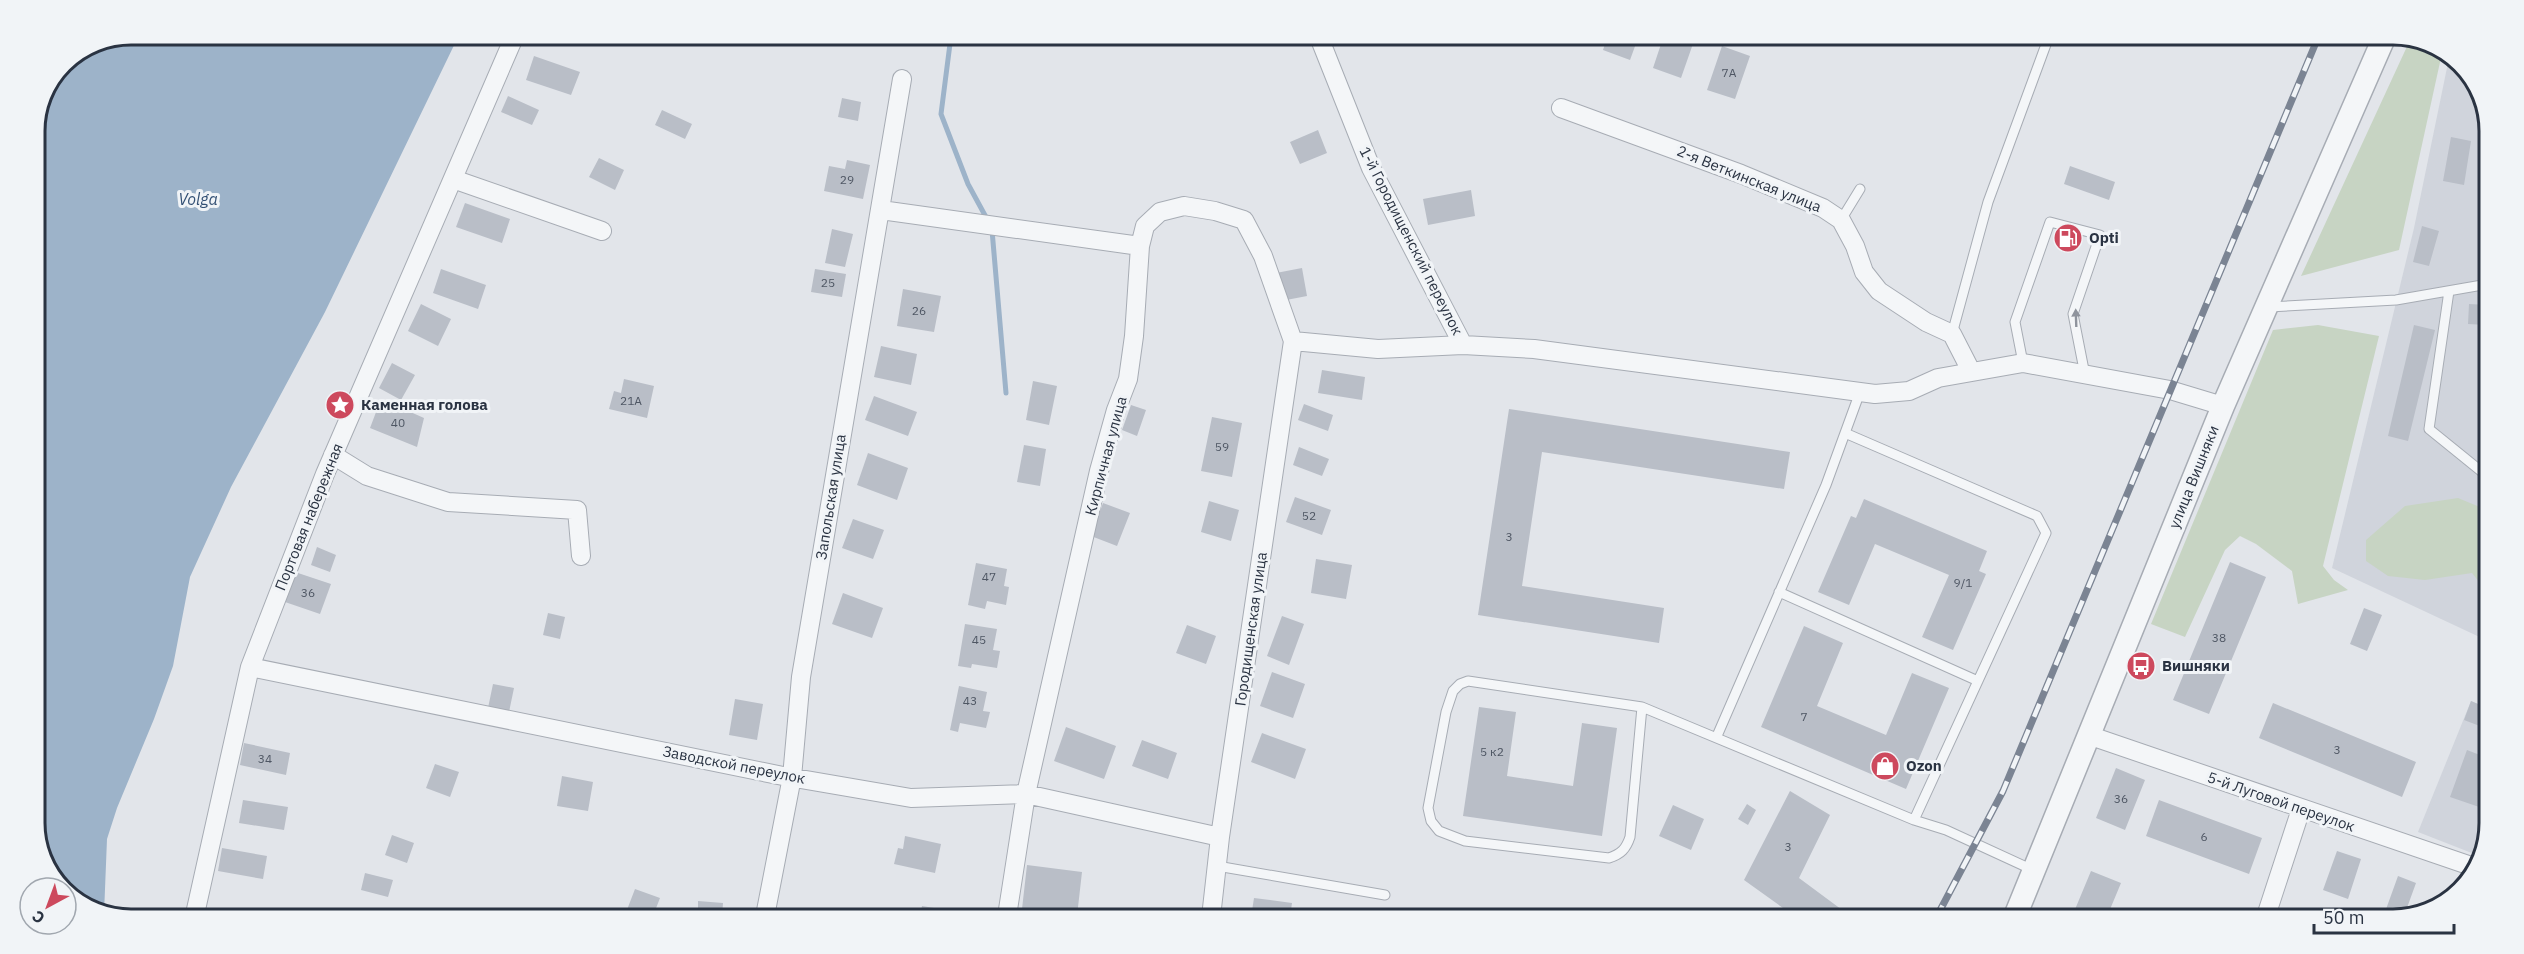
<svg xmlns="http://www.w3.org/2000/svg" width="2524" height="954" font-family="'IBM Plex Sans',sans-serif">
<rect width="100%" height="100%" fill="#e2e5ea"/>
<path fill="#d0d4dc" d="M 2449,58 L 2470,73 L 2489,125 L 2486,640 L 2332,568 L 2414,228 Z
M 2471,701 L 2485,707 L 2484,854 L 2482,857 L 2418,832 Z"/>
<path fill="#c7d4c3" d="M 2410,40 L 2424,40 L 2442,53 L 2399,250 L 2301,276 Z
M 2318,325 L 2379,336 L 2323,566 L 2334,580 L 2348,590 L 2298,604 L 2292,571 L 2256,544 L 2240,536 L 2225,550 L 2185,637 L 2151,624 L 2273,330 Z
M 2458,498 L 2487,510 L 2486,591 L 2472,573 L 2425,580 L 2388,576 L 2366,561 L 2366,540 L 2405,506 Z"/>
<path fill="#9db3c9" d="M 131,35 L 459,35 L 325,312 L 231,487 L 190,577 L 173,666 L 154,719 L 117,808 L 107,839 L 104,914 L 100,914 L 54,881 L 35,829 L 35,125 L 63,63 Z"/>
<g fill="none" stroke-linecap="round" stroke-linejoin="round">
<path stroke="#9db3c9" stroke-width="5" d="M 951,36 L 941,114 L 968,184 L 987,219
M 992,230 L 1006,393"/>
</g>
<path fill="#b9bec7" d="M 1607,38 L 1638,38 L 1630,60 L 1603,50 Z
M 1663,38 L 1695,38 L 1681,78 L 1653,68 Z
M 1722,46 L 1750,56 L 1735,99 L 1707,90 Z
M 534,56 L 580,72 L 571,95 L 526,80 Z
M 508,96 L 539,110 L 532,125 L 501,112 Z
M 842,98 L 861,102 L 858,121 L 838,117 Z
M 662,110 L 692,124 L 685,139 L 655,125 Z
M 1318,130 L 1327,153 L 1300,164 L 1290,142 Z
M 2451,137 L 2471,141 L 2464,185 L 2443,181 Z
M 599,158 L 624,170 L 615,190 L 589,177 Z
M 847,160 L 870,165 L 863,199 L 824,191 L 829,166 L 845,169 Z
M 2070,166 L 2115,182 L 2109,200 L 2064,184 Z
M 1471,190 L 1475,216 L 1428,225 L 1423,199 Z
M 465,203 L 510,219 L 502,243 L 456,227 Z
M 2422,226 L 2439,231 L 2429,266 L 2413,262 Z
M 832,229 L 853,234 L 845,267 L 825,263 Z
M 1302,268 L 1307,296 L 1281,301 L 1276,273 Z
M 441,269 L 486,285 L 478,309 L 433,293 Z
M 815,269 L 846,274 L 842,297 L 811,292 Z
M 903,289 L 941,296 L 934,332 L 897,326 Z
M 421,304 L 451,319 L 438,346 L 408,331 Z
M 2469,304 L 2488,305 L 2488,375 L 2483,375 L 2486,325 L 2468,324 Z
M 2414,325 L 2435,330 L 2408,441 L 2388,436 Z
M 881,346 L 917,354 L 911,385 L 874,377 Z
M 392,363 L 415,375 L 401,400 L 379,388 Z
M 1322,370 L 1365,377 L 1362,400 L 1318,393 Z
M 624,379 L 654,386 L 647,418 L 609,409 L 614,391 L 621,393 Z
M 1033,381 L 1057,386 L 1049,425 L 1026,420 Z
M 874,396 L 917,412 L 908,436 L 865,420 Z
M 381,399 L 424,418 L 417,447 L 370,428 Z
M 1304,404 L 1333,415 L 1328,431 L 1298,420 Z
M 1131,405 L 1146,410 L 1137,436 L 1122,430 Z
M 1509,409 L 1790,452 L 1784,489 L 1542,452 L 1522,586 L 1664,608 L 1659,643 L 1478,615 Z
M 1212,417 L 1242,423 L 1232,477 L 1201,471 Z
M 1024,445 L 1046,449 L 1040,486 L 1017,482 Z
M 1299,447 L 1329,459 L 1322,476 L 1293,465 Z
M 868,453 L 908,468 L 897,500 L 857,485 Z
M 1295,497 L 1331,510 L 1322,535 L 1286,522 Z
M 1864,499 L 1987,551 L 1979,571 L 1986,574 L 1953,650 L 1922,637 L 1949,575 L 1875,544 L 1849,605 L 1818,592 L 1851,516 L 1856,518 Z
M 1209,501 L 1239,510 L 1231,541 L 1201,532 Z
M 1103,503 L 1130,513 L 1117,546 L 1091,536 Z
M 853,519 L 884,530 L 873,559 L 842,548 Z
M 317,547 L 336,555 L 330,572 L 311,565 Z
M 1316,559 L 1352,565 L 1346,599 L 1311,593 Z
M 2230,562 L 2266,577 L 2209,714 L 2173,700 Z
M 976,563 L 1007,569 L 1004,586 L 1009,587 L 1006,605 L 987,601 L 985,609 L 968,605 Z
M 295,572 L 331,584 L 320,614 L 285,602 Z
M 843,593 L 883,608 L 872,638 L 832,624 Z
M 2364,608 L 2382,615 L 2367,651 L 2350,644 Z
M 548,613 L 565,617 L 560,639 L 543,635 Z
M 1282,616 L 1304,624 L 1289,665 L 1267,656 Z
M 965,624 L 997,629 L 993,650 L 1000,651 L 997,668 L 972,664 L 971,668 L 958,666 Z
M 1187,625 L 1216,636 L 1206,664 L 1176,653 Z
M 1804,626 L 1843,643 L 1817,706 L 1886,735 L 1912,673 L 1949,688 L 1906,789 L 1761,727 Z
M 1272,672 L 1305,684 L 1293,718 L 1260,706 Z
M 493,684 L 514,688 L 509,712 L 488,708 Z
M 959,686 L 987,692 L 983,711 L 990,712 L 986,728 L 960,723 L 958,732 L 950,730 Z
M 735,699 L 763,704 L 757,740 L 729,735 Z
M 2471,701 L 2485,707 L 2485,728 L 2464,720 Z
M 2273,703 L 2416,762 L 2402,797 L 2259,738 Z
M 1479,707 L 1516,712 L 1507,776 L 1573,786 L 1582,723 L 1617,728 L 1602,836 L 1463,816 Z
M 1066,727 L 1116,746 L 1104,779 L 1054,761 Z
M 1262,733 L 1306,749 L 1295,779 L 1251,762 Z
M 1142,740 L 1177,753 L 1168,779 L 1132,766 Z
M 244,743 L 290,753 L 286,775 L 240,765 Z
M 2467,750 L 2485,757 L 2485,809 L 2450,797 Z
M 435,764 L 459,772 L 450,797 L 426,788 Z
M 2116,768 L 2145,780 L 2125,830 L 2096,818 Z
M 562,776 L 593,782 L 588,811 L 557,806 Z
M 1790,791 L 1830,815 L 1799,878 L 1853,918 L 1797,918 L 1744,880 Z
M 243,800 L 288,807 L 284,830 L 239,823 Z
M 2159,800 L 2262,838 L 2249,874 L 2146,836 Z
M 1747,804 L 1756,810 L 1748,825 L 1738,819 Z
M 1673,805 L 1704,819 L 1691,850 L 1659,836 Z
M 392,835 L 414,843 L 407,863 L 385,855 Z
M 905,836 L 941,844 L 935,873 L 894,864 L 898,848 L 903,849 Z
M 222,848 L 267,856 L 263,879 L 218,871 Z
M 2337,851 L 2361,859 L 2348,899 L 2323,890 Z
M 1027,865 L 1082,872 L 1077,916 L 1022,909 Z
M 2091,871 L 2121,883 L 2106,919 L 2071,919 Z
M 365,873 L 393,880 L 388,897 L 361,890 Z
M 2398,876 L 2416,883 L 2404,916 L 2400,917 L 2385,912 Z
M 635,889 L 660,898 L 653,916 L 625,915 Z
M 1254,898 L 1292,903 L 1290,917 L 1251,917 Z
M 698,901 L 723,903 L 722,916 L 698,916 Z
M 922,906 L 940,909 L 939,916 L 920,916 Z"/>
<g fill="none" stroke-linecap="round" stroke-linejoin="round">
<g stroke="#a7acb4" stroke-width="11">
<path id="service" d="M 1841,220 L 1860,189
M 2449,291 L 2429,429 L 2487,476
M 2269,307 L 2396,300 L 2488,284
M 1952,334 L 1988,202 L 2048,39
M 2023,363 L 2015,322 L 2050,222 L 2100,235 L 2073,314 L 2085,375
M 1845,433 L 1860,392
M 1779,592 L 1978,681
M 1642,707 L 1468,681 L 1460,684 L 1453,691 L 1446,712 L 1428,808 L 1431,821 L 1439,831 L 1465,841 L 1609,858 C 1621,854 1626,849 1630,837 L 1642,707 L 1914,820 L 1946,830 L 2033,870
M 1717,736 L 1826,485 L 1845,433 L 2037,516 L 2046,533 L 1914,820
M 1217,866 L 1385,895"/>
</g>
<g stroke="#a7acb4" stroke-width="20">
<path id="minor" d="M 1319,37 L 1371,168 L 1463,345
M 1561,108 L 1741,174 L 1823,208 L 1841,220 L 1855,246 L 1864,272 L 1879,291 L 1926,322 L 1952,334 L 1971,371
M 453,179 L 602,231
M 881,210 L 1140,246
M 1293,341 L 1378,349 L 1463,345 L 1534,349 L 1875,394 L 1909,391 L 1938,378 L 2023,363 L 2170,390 L 2223,406
M 333,455 L 367,476 L 448,502 L 577,510 L 581,556
M 250,667 L 783,776 L 911,798 L 1026,794 L 1220,837
M 2088,735 L 2474,867
M 195,914 L 250,667 L 325,474 L 515,35
M 765,916 L 792,777 L 801,677 L 902,79
M 1007,916 L 1026,794 L 1099,471 L 1116,410 L 1128,379 L 1134,336 L 1140,246 L 1145,226 L 1160,212 L 1184,206 L 1215,211 L 1244,220 L 1263,256 L 1293,341 L 1220,837 L 1211,917
M 2265,919 L 2301,809"/>
</g>
<g stroke="#a7acb4" stroke-width="25">
<path id="tertiary" d="M 2014,919 L 2223,406 L 2383,40"/>
</g>
<use href="#service" stroke="#f4f6f8" stroke-width="9"/>
<use href="#minor" stroke="#f4f6f8" stroke-width="18"/>
<use href="#tertiary" stroke="#f4f6f8" stroke-width="22"/>
<g stroke="#7b8493" stroke-width="7">
<path id="rail" d="M 1936,918 L 2003,791 L 2317,40"/>
</g>
<use href="#rail" stroke="#f1f4f7" stroke-width="4.5" stroke-dasharray="14" stroke-linecap="butt"/>
</g>
<defs><path id="oneway-solid" d="M-6-.8H1V-3.2L6.5 0L1 3.2V.8H-6Z" transform="scale(1.5)"/></defs>
<use fill="#8f949d" href="#oneway-solid" transform="translate(2076 318) rotate(-92)"/>
<defs>
<g id="fuel-disc" transform="scale(1.5)"><circle r="9.5" fill="#cd495d" stroke="#f1f4f7"/><path d="M-5.5-6h7V0h2V4h1.3V-2.5L3-4.5l.8-.8L6-3V5H2.5V1h-1V6h-7ZM-4.2-4.7v3.2H.2V-4.7Z" fill="#fff"/></g>
<g id="sight-disc" transform="scale(1.5)"><circle r="9.5" fill="#cd495d" stroke="#f1f4f7"/><path d="M0-6L1.8-2.2L6-1.7L2.9 1.2L3.7 5.4L0 3.3L-3.7 5.4L-2.9 1.2L-6-1.7L-1.8-2.2Z" fill="#fff"/></g>
<g id="bus-disc" transform="scale(1.5)"><circle r="9.5" fill="#cd495d" stroke="#f1f4f7"/><path d="M-5-6H5V4H4V6H2V4H-2V6H-4V4H-5ZM-3.5-4V0h7V-4ZM-3.5 1.2v1.5H-2V1.2ZM2 1.2v1.5H3.5V1.2Z" fill="#fff"/></g>
<g id="shop-disc" transform="scale(1.5)"><circle r="9.5" fill="#cd495d" stroke="#f1f4f7"/><path d="M-5-2.5h2.3a2.7 3.5 0 0 1 5.4 0H5L5.5 6h-11ZM-1.5-2.5h3a1.5 2.3 0 0 0-3 0Z" fill="#fff"/></g>
</defs>
<g fill-rule="evenodd">
<use href="#fuel-disc" x="2068" y="238"/>
<use href="#sight-disc" x="340" y="405"/>
<use href="#bus-disc" x="2141" y="666"/>
<use href="#shop-disc" x="1885" y="766"/>
</g>
<g text-anchor="middle" stroke-width="6" stroke-linejoin="round" paint-order="stroke">
<g font-size="12" fill="#4e5663">
<text x="1729" y="77">7А</text>
<text x="847" y="184">29</text>
<text x="828" y="287">25</text>
<text x="919" y="315">26</text>
<text x="631" y="405">21А</text>
<text x="398" y="427">40</text>
<text x="1222" y="451">59</text>
<text x="1309" y="520">52</text>
<text x="1509" y="541">3</text>
<text x="989" y="581">47</text>
<text x="1963" y="587">9/1</text>
<text x="308" y="597">36</text>
<text x="2219" y="642">38</text>
<text x="979" y="644">45</text>
<text x="970" y="705">43</text>
<text x="1804" y="721">7</text>
<text x="2337" y="754">3</text>
<text x="1492" y="756">5 к2</text>
<text x="265" y="763">34</text>
<text x="2121" y="803">36</text>
<text x="2204" y="841">6</text>
<text x="1788" y="851">3</text>
</g>
<g font-size="15" fill="#2a3342" stroke="#f1f4f7">
<text transform="translate(1749 179) rotate(22)" y="5">2-я Веткинская улица</text>
<text transform="translate(1411 241) rotate(63)" y="5">1-й Городищенский переулок</text>
<text transform="translate(1106 456) rotate(-75)" y="5">Кирпичная улица</text>
<text transform="translate(2194 477) rotate(-68)" y="5">улица Вишняки</text>
<text transform="translate(831 497) rotate(-81)" y="5">Запольская улица</text>
<text transform="translate(309 517) rotate(-68)" y="5">Портовая набережная</text>
<text transform="translate(1251 629) rotate(-82)" y="5">Городищенская улица</text>
<text transform="translate(734 765) rotate(11)" y="5">Заводской переулок</text>
<text transform="translate(2281 802) rotate(19)" y="5">5-й Луговой переулок</text>
</g>
<g font-size="15" font-weight="bold" fill="#2a3342" stroke="#f1f4f7" text-anchor="start">
<text x="2089" y="243">Opti</text>
<text x="361" y="410">Каменная голова</text>
<text x="2162" y="671">Вишняки</text>
<text x="1906" y="771">Ozon</text>
</g>
<g font-size="16" font-style="italic" fill="#345175" stroke="#f1f4f7">
<text x="198" y="205">Volga</text>
</g>
</g>
<path d="M0 0H2524V954H0ZM131 45H2393A86 86 0 0 1 2479 131V823A86 86 0 0 1 2393 909H131A86 86 0 0 1 45 823V131A86 86 0 0 1 131 45Z" fill="#f1f4f7" fill-rule="evenodd"/>
<path fill="none" stroke="#2a3342" stroke-width="3" d="M131 45H2393A86 86 0 0 1 2479 131V823A86 86 0 0 1 2393 909H131A86 86 0 0 1 45 823V131A86 86 0 0 1 131 45Z"/>
<g transform="translate(48 906) rotate(221)"><circle r="28" fill="#f1f4f7" stroke="#a1a7af" stroke-width="1.5"/>
<path d="M0-4.5L10 22L0 15L-10 22Z" fill="#cd495d"/>
<text y="-9" font-size="16" font-weight="bold" text-anchor="middle" fill="#2a3342">С</text>
</g>
<path d="M2314 924v9h140v-9" fill="none" stroke="#2a3342" stroke-width="3"/>
<text x="2323" y="924" font-size="18" fill="#2a3342" stroke="#f1f4f7" stroke-width="4.5" paint-order="stroke">50 m</text>
</svg>
